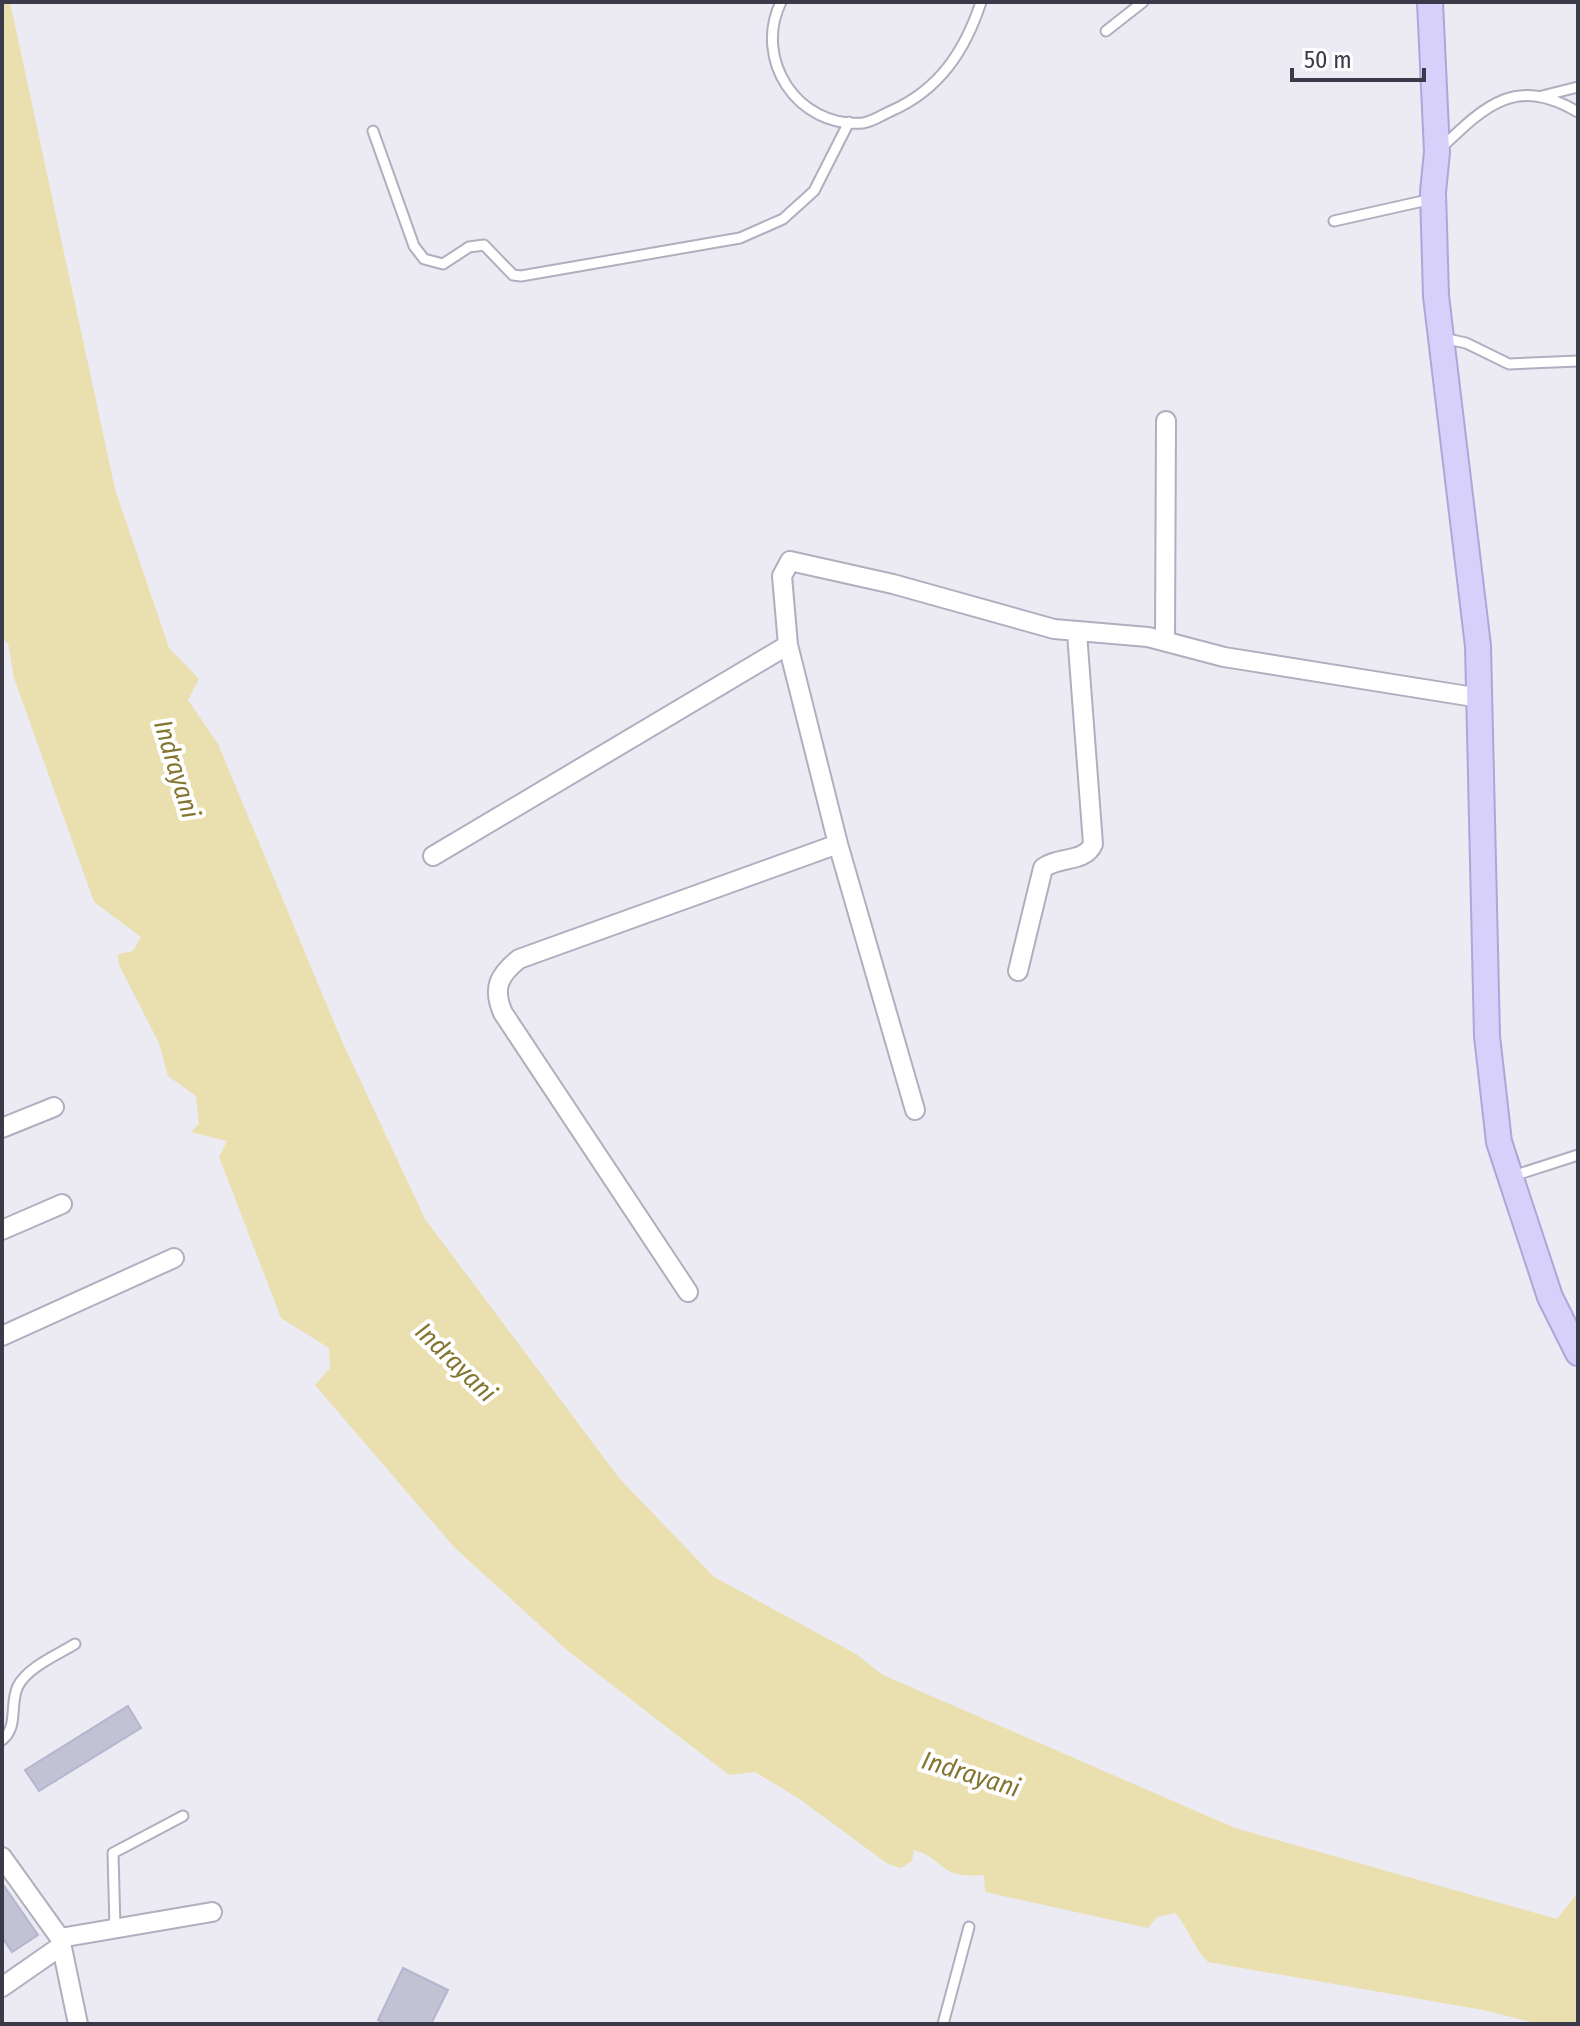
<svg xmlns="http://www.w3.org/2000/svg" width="1580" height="2026" font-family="'Fira Sans Condensed',sans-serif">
<rect width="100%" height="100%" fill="#ecebf4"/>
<path fill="#eadfae" d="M 2,2 L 10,2 L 115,489 L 169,648 L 199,679 L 188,700 L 218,744 L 341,1039 L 425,1219 L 619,1478 L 714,1577 L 856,1654 L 883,1675 L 1235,1828 L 1557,1919 L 1578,1892 L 1578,2024 L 1539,2024 L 1483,2010 L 1208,1962 C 1193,1947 1189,1929 1175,1913 L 1157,1917 L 1148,1928 L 985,1892 L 984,1875 C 937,1879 946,1859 914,1850 L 912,1861 L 901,1868 L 888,1864 L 798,1798 L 755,1772 L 729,1775 L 568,1651 L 454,1547 L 315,1385 L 330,1368 L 329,1348 L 281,1318 L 219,1157 L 227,1141 L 191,1132 L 199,1124 L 196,1096 L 168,1076 L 159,1043 L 119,965 L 118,954 L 133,951 L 141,937 L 94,902 L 14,678 L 8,643 L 2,639 Z"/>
<path fill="#c2c2d5" stroke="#b6b5cf" stroke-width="2" d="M 128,1706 L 141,1728 L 39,1791 L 25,1770 Z
M 2,1883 L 38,1935 L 12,1952 L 2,1937 Z
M 403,1968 L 448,1990 L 431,2024 L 387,2024 L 378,2020 Z"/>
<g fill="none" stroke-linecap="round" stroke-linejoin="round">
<g stroke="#b0aebf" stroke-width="13">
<path id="lane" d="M 781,2 C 753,59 797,128 863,123 C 872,122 882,115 891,111 C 939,90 965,51 981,2
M 1106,31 L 1143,2
M 1542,96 L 1578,87
M 373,131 L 414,246 L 424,259 L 443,264 L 469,247 L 484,245 L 513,275 L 521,276 L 740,238 L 783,219 L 814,191 L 849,122
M 1440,149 C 1485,106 1515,75 1578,112
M 1334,221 L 1432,199
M 1443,338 L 1466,343 L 1509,364 L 1578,361
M 1513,1176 L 1578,1155
M 2,1740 C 19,1727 9,1704 18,1686 C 28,1667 57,1655 75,1644
M 115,1929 L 113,1853 L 183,1816
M 943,2024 L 969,1927"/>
</g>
<g stroke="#b0aebf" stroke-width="22">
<path id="street" d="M 1165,641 L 1166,421
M 788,645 L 838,844 L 915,1110
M 433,856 L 788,645 L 782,576 L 790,561 L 893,584 L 1054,629 L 1148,637 L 1224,657 L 1480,698
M 1018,971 L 1043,868 C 1059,856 1085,863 1093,844 L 1077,633
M 2,1128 L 54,1107
M 2,1230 L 62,1204
M 688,1292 L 503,1013 C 492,988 499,975 519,959 L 838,844
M 2,1336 L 174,1258
M 2,1857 L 60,1938 L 61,1946 L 2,1987
M 78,2024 L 60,1938 L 212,1912"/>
</g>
<g stroke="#aea6d8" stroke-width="28">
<path id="secondary" d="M 1430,2 L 1437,152 L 1433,192 L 1436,296 L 1478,646 L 1487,1036 L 1499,1142 L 1550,1297 L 1578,1353"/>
</g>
<use href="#lane" stroke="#fff" stroke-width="9"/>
<use href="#street" stroke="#fff" stroke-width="18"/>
<use href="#secondary" stroke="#d7d0fa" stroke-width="24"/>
</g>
<g text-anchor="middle" stroke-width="8" stroke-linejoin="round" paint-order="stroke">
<g font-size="26" font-style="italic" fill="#847631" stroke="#fff">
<text transform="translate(177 769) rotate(73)" y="9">Indrayani</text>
<text transform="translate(456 1362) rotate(44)" y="9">Indrayani</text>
<text transform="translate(971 1774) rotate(17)" y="9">Indrayani</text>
</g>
</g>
<rect width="1580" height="2026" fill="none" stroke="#3a3a48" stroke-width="8"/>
<path d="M1292 68v12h132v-12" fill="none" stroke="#3a3a48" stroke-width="4"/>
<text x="1304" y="68" font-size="24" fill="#3a3a48" stroke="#ffffff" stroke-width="6" paint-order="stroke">50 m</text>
</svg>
